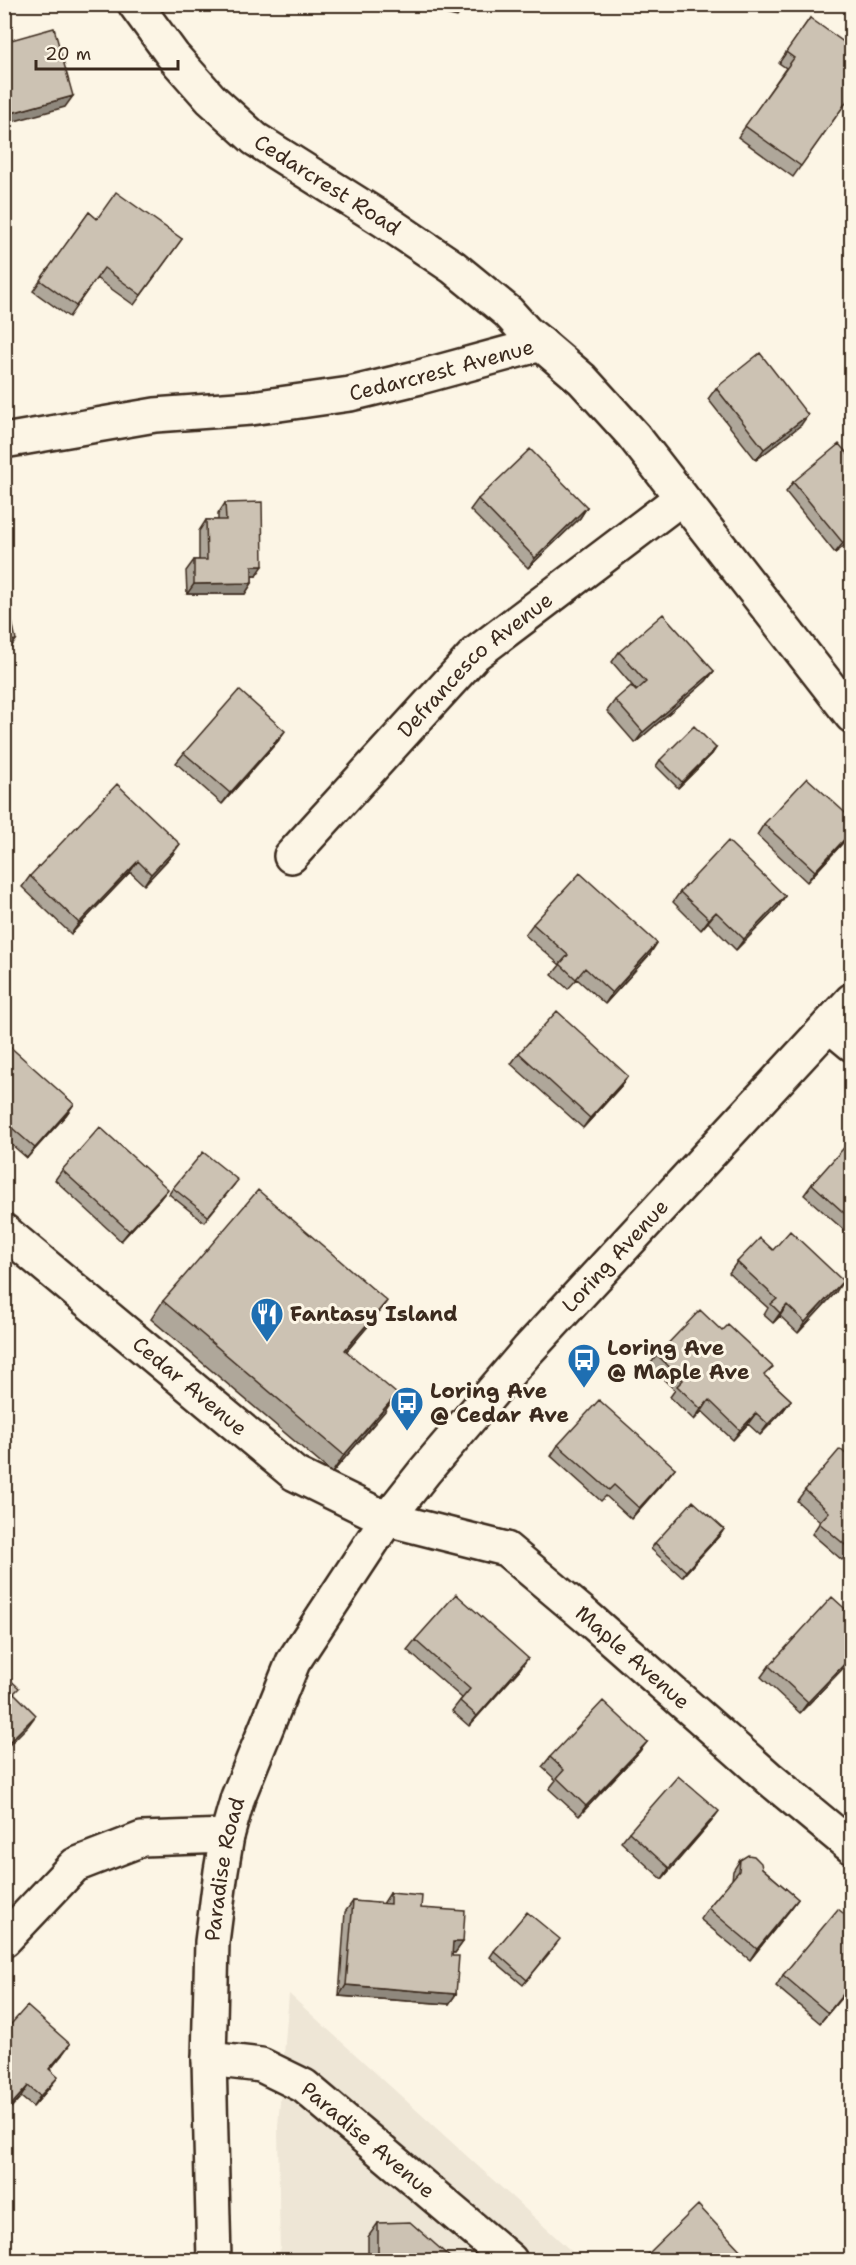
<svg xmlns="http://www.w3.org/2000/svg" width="856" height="2265" font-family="'Shantell Sans',sans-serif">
<rect width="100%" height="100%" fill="#fcf5e5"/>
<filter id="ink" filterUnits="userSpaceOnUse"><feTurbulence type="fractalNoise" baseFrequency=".0167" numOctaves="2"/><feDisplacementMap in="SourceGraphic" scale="12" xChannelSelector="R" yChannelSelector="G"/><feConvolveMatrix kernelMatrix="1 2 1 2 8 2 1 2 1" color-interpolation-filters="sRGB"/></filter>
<g filter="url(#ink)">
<path fill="#eee6d6" d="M 289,1994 L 581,2260 L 280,2260 L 278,2126 Z"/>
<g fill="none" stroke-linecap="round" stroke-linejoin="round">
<g stroke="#3b2a1e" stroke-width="38">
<g id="minor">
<path id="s1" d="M 135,4 L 173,56 L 211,99 L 255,139 L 385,221 L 453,267 L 508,312 L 526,332 L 541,344"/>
<path id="s2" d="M 4,441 L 155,415 L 251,408 L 350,394 L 420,377 L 541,344 L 582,379 L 633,435 L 852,716"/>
<path id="s3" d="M 291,856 L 475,654 L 681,498"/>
<path d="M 829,1025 L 852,1044"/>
<path id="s4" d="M 4,1231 L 295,1474 L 387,1519 L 506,1549 L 587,1617 L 770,1779 L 852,1847"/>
<path id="s5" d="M 209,2059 L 261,2065 L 304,2086 L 510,2260"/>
</g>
</g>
<g stroke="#3b2a1e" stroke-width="38">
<path id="major" d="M 4,1940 L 75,1865 L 142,1839 L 227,1836"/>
</g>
<g stroke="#3b2a1e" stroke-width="38">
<g id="highway">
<path id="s6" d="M 214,2260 L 209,2059 L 212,1942 L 221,1871 L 227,1836 L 238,1797 L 293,1662 L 387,1519 L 425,1471 L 528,1350 L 852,1000"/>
</g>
</g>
<use href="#minor" stroke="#fcf5e5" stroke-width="33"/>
<use href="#major" stroke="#fcf5e5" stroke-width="33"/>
<use href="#highway" stroke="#fcf5e5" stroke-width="33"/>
</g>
<path fill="#afa79a" stroke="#3b2a1e" stroke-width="1.5" d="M 810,18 L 852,94 L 793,177 L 738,137 L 786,68 L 779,63 Z
M 89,212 L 97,219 L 182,239 L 134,305 L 96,278 L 69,317 L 33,291 Z
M 716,388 L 801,425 L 756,460 L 708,399 Z
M 793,482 L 852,540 L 835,553 L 786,492 Z
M 478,499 L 587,507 L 580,518 L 528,568 L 470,510 Z
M 225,503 L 256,576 L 252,576 L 252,583 L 245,594 L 187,594 L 186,571 L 194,560 L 199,560 L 199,531 L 206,520 L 218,520 L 218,514 Z
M 619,652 L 714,671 L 706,681 L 635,743 L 607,711 L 615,700 L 637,691 L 612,662 Z
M 278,741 L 222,804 L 176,763 L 184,753 Z
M 716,748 L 712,754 L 678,788 L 656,766 L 660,760 Z
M 852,819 L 852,833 L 850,835 L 807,882 L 757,835 L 764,824 Z
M 172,855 L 144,885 L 130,872 L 71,934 L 22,887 L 30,876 Z
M 680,892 L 785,896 L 778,907 L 736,950 L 708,922 L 701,930 L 673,902 Z
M 533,924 L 650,954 L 605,1004 L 577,979 L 568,989 L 552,975 L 560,965 L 525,935 Z
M 4,1047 L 74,1104 L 66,1115 L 27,1158 L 4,1138 Z
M 519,1053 L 621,1086 L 583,1128 L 511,1064 Z
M 852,1142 L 852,1237 L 804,1195 L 812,1184 Z
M 62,1170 L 160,1199 L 121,1241 L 55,1180 Z
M 234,1185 L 204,1222 L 169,1194 L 173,1188 Z
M 773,1250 L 836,1292 L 798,1333 L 780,1316 L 773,1323 L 764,1315 L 768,1308 L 729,1273 L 737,1262 Z
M 163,1301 L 375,1318 L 347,1351 L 385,1411 L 332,1473 L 151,1319 Z
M 657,1355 L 766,1377 L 791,1400 L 783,1411 L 760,1435 L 748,1424 L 733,1440 L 702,1411 L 694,1420 L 670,1397 L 675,1390 L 649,1366 Z
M 852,1421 L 852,1432 L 846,1428 Z
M 558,1445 L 675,1468 L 667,1478 L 631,1519 L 606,1496 L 601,1501 L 551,1456 Z
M 852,1459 L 852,1549 L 842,1560 L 812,1534 L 820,1522 L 797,1501 L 805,1490 Z
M 724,1529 L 720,1535 L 682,1577 L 651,1549 L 655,1543 Z
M 852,1615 L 852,1659 L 800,1713 L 761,1677 L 769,1666 Z
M 415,1640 L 520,1669 L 469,1726 L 452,1711 L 462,1698 L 407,1650 Z
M 647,1742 L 639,1752 L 579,1816 L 549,1789 L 556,1780 L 542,1767 L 550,1757 Z
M 852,1744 L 852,1755 L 847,1751 Z
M 711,1822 L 662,1879 L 621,1842 L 629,1832 Z
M 740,1860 L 762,1868 L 798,1899 L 750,1960 L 700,1919 L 708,1908 L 732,1880 L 733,1871 Z
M 390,1893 L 421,1908 L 463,1942 L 455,1953 L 452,1953 L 456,1994 L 449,2004 L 339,1996 L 345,1912 L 353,1901 L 383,1904 Z
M 852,1920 L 852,1985 L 820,2023 L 776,1986 L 783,1975 Z
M 556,1945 L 523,1985 L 490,1957 L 494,1951 Z
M 4,2032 L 62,2055 L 50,2070 L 50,2087 L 33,2107 L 21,2097 Z
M 378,2223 L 453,2260 L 368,2260 L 368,2237 Z"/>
<path fill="#8f887d" stroke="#3b2a1e" stroke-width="1.5" d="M 404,4 L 457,4 L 465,6 L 457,17 Z
M 73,96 L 65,107 L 4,124 L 4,115 Z
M 808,415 L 801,425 L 756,460 L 764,449 Z
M 587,507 L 580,518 L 528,568 L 535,558 Z
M 852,535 L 852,540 L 835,553 L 843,543 Z
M 252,566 L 263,566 L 256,576 L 244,576 Z
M 252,583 L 245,594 L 187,594 L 194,584 Z
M 16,640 L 9,650 L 4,651 L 4,642 Z
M 714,671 L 706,681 L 635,743 L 643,732 Z
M 285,731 L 278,741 L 222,804 L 230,793 Z
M 716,748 L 712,754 L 678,788 L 682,782 Z
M 852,831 L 850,835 L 807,882 L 815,871 Z
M 180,844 L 172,855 L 144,885 L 151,874 Z
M 138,861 L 130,872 L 71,934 L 79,923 Z
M 785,896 L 778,907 L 736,950 L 744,939 Z
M 716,912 L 708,922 L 701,930 L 709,919 Z
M 657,943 L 650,954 L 605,1004 L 612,993 Z
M 628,1076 L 621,1086 L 583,1128 L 590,1118 Z
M 74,1104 L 66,1115 L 27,1158 L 35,1148 Z
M 168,1189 L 160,1199 L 121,1241 L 129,1231 Z
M 843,1281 L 836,1292 L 798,1333 L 805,1322 Z
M 387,1301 L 375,1318 L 333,1367 L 345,1350 Z
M 787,1305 L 780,1316 L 773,1323 L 780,1313 Z
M 397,1394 L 385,1411 L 332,1473 L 344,1455 Z
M 709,1400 L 702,1411 L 694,1420 L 701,1409 Z
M 791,1400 L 783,1411 L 760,1435 L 768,1424 Z
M 756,1413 L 748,1424 L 733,1440 L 740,1430 Z
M 675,1468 L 667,1478 L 631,1519 L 639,1508 Z
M 724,1529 L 720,1535 L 682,1577 L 686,1571 Z
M 852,1656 L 852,1659 L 800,1713 L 808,1702 Z
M 528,1658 L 520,1669 L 469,1726 L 477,1716 Z
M 36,1715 L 28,1726 L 4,1750 L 4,1747 Z
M 647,1742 L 639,1752 L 579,1816 L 586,1806 Z
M 719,1811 L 711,1822 L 662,1879 L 669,1868 Z
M 798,1899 L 790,1910 L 750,1960 L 757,1949 Z
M 453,1942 L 463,1942 L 455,1953 L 445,1952 Z
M 852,1983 L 852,1985 L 820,2023 Z
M 346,1985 L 456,1994 L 449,2004 L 339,1996 Z
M 70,2044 L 62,2055 L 41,2079 L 49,2069 Z
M 58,2077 L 50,2087 L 33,2107 L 40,2096 Z
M 28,2086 L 21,2097 L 4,2115 L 4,2113 Z"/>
<path fill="#ccc2b3" stroke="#3b2a1e" stroke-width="1.5" d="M 810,18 L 852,48 L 852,94 L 801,166 L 745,126 L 794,58 L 786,52 Z
M 54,28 L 73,96 L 4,115 L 4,42 Z
M 116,192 L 182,239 L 141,295 L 104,268 L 76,306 L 40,280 L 89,212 L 97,219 Z
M 760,353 L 808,415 L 764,449 L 716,388 Z
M 839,444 L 852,459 L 852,535 L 843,543 L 793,482 Z
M 530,449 L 587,507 L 535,558 L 478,499 Z
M 262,502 L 263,566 L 252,566 L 252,583 L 194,584 L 194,560 L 207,560 L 206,520 L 226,520 L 225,503 Z
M 4,583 L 16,640 L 4,642 Z
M 663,614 L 714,671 L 643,732 L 615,700 L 631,686 L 636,691 L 646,682 L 619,652 Z
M 239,690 L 285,731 L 230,793 L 184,753 Z
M 694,726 L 716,748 L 682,782 L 660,760 Z
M 807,778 L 852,819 L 852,831 L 815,871 L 764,824 Z
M 117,784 L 180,844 L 151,874 L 138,861 L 79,923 L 30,876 Z
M 728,841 L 785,896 L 744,939 L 716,912 L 709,919 L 680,892 Z
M 580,873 L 657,943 L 612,993 L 585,968 L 576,979 L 560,964 L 568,955 L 533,924 Z
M 557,1011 L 628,1076 L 590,1118 L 519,1053 Z
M 7,1044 L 74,1104 L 35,1148 L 4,1121 L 4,1047 Z
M 100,1127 L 168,1189 L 129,1231 L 62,1170 Z
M 850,1141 L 852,1142 L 852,1220 L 812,1184 Z
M 203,1152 L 238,1180 L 208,1216 L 173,1188 Z
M 258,1190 L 387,1301 L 345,1350 L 397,1394 L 344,1455 L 163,1301 Z
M 790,1231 L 843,1281 L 805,1322 L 787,1305 L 780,1313 L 771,1304 L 777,1299 L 737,1262 L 760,1238 L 773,1250 Z
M 700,1310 L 722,1331 L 728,1325 L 773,1367 L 764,1375 L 791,1400 L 768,1424 L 756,1413 L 740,1430 L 709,1400 L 701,1409 L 677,1386 L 683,1380 L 657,1355 Z
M 599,1400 L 675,1468 L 639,1508 L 614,1485 L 609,1490 L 558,1445 Z
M 840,1449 L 852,1459 L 852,1547 L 850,1549 L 819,1523 L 829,1512 L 805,1490 Z
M 693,1501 L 724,1529 L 686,1571 L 655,1543 Z
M 456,1594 L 528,1658 L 477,1716 L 460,1701 L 470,1689 L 415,1640 Z
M 832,1597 L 852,1615 L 852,1656 L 808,1702 L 769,1666 Z
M 4,1674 L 19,1688 L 14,1693 L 36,1715 L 4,1747 Z
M 603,1701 L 647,1742 L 586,1806 L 557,1778 L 564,1770 L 550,1757 Z
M 678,1776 L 719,1811 L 669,1868 L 629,1832 Z
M 748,1855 L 754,1856 L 761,1863 L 762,1868 L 798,1899 L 757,1949 L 708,1908 L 739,1871 L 740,1860 Z
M 390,1893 L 422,1896 L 421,1908 L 465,1911 L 463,1942 L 453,1942 L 452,1956 L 459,1956 L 456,1994 L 346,1985 L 353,1901 L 390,1904 Z
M 838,1909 L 852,1920 L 852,1983 L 828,2013 L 783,1975 Z
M 527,1912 L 560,1939 L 527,1980 L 494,1951 Z
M 27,2006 L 70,2044 L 49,2069 L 58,2077 L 40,2096 L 28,2086 L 4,2113 L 4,2032 Z
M 698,2205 L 743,2253 L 735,2260 L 648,2260 L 645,2257 Z
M 410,2222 L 453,2260 L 378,2260 L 378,2223 Z"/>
</g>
<defs>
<g id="restaurant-pin" transform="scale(1.725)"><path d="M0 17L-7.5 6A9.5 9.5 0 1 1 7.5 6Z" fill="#1f6fb2" stroke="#fcf5e5"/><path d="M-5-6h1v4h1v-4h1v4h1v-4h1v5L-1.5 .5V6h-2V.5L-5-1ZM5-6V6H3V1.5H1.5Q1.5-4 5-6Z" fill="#fff"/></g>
<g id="bus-pin" transform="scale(1.725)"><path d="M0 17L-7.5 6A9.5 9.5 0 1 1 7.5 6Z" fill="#1f6fb2" stroke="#fcf5e5"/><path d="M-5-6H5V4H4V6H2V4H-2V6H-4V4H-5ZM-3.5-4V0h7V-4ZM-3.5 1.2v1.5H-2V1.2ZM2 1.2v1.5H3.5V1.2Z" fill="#fff"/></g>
</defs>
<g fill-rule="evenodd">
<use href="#restaurant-pin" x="267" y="1314"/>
<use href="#bus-pin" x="584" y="1360"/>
<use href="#bus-pin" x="407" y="1403"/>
</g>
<g text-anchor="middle" stroke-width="6" stroke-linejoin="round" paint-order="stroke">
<g font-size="21" fill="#3b2a1e" stroke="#fcf5e5">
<text dy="7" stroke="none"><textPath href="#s1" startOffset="267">Cedarcrest Road</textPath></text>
<text dy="7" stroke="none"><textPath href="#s2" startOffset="444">Cedarcrest Avenue</textPath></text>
<text dy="7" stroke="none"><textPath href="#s3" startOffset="266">Defrancesco Avenue</textPath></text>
<text dy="7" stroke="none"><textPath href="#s6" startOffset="1131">Loring Avenue</textPath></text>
<text dy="7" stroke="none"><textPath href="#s4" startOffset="242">Cedar Avenue</textPath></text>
<text dy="7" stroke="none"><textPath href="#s4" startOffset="771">Maple Avenue</textPath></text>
<text dy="7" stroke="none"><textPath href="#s6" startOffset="392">Paradise Road</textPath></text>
<text dy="7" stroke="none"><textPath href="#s5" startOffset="184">Paradise Avenue</textPath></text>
</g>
<g font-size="21" font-weight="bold" fill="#3b2a1e" stroke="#fcf5e5" text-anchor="start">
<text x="290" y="1321">Fantasy Island</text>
<text x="607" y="1355">Loring Ave<tspan x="607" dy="24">@ Maple Ave</tspan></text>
<text x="430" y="1398">Loring Ave<tspan x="430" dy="24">@ Cedar Ave</tspan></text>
</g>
</g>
<rect width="856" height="2265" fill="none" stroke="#fcf5e5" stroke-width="24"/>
<rect x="12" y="12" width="832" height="2241" fill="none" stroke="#3b2a1e" stroke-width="2" filter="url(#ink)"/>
<path d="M36 60v9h142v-9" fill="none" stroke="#3b2a1e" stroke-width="3"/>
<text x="45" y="60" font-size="18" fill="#3b2a1e" stroke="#fcf5e5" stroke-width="4.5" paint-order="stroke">20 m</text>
</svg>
